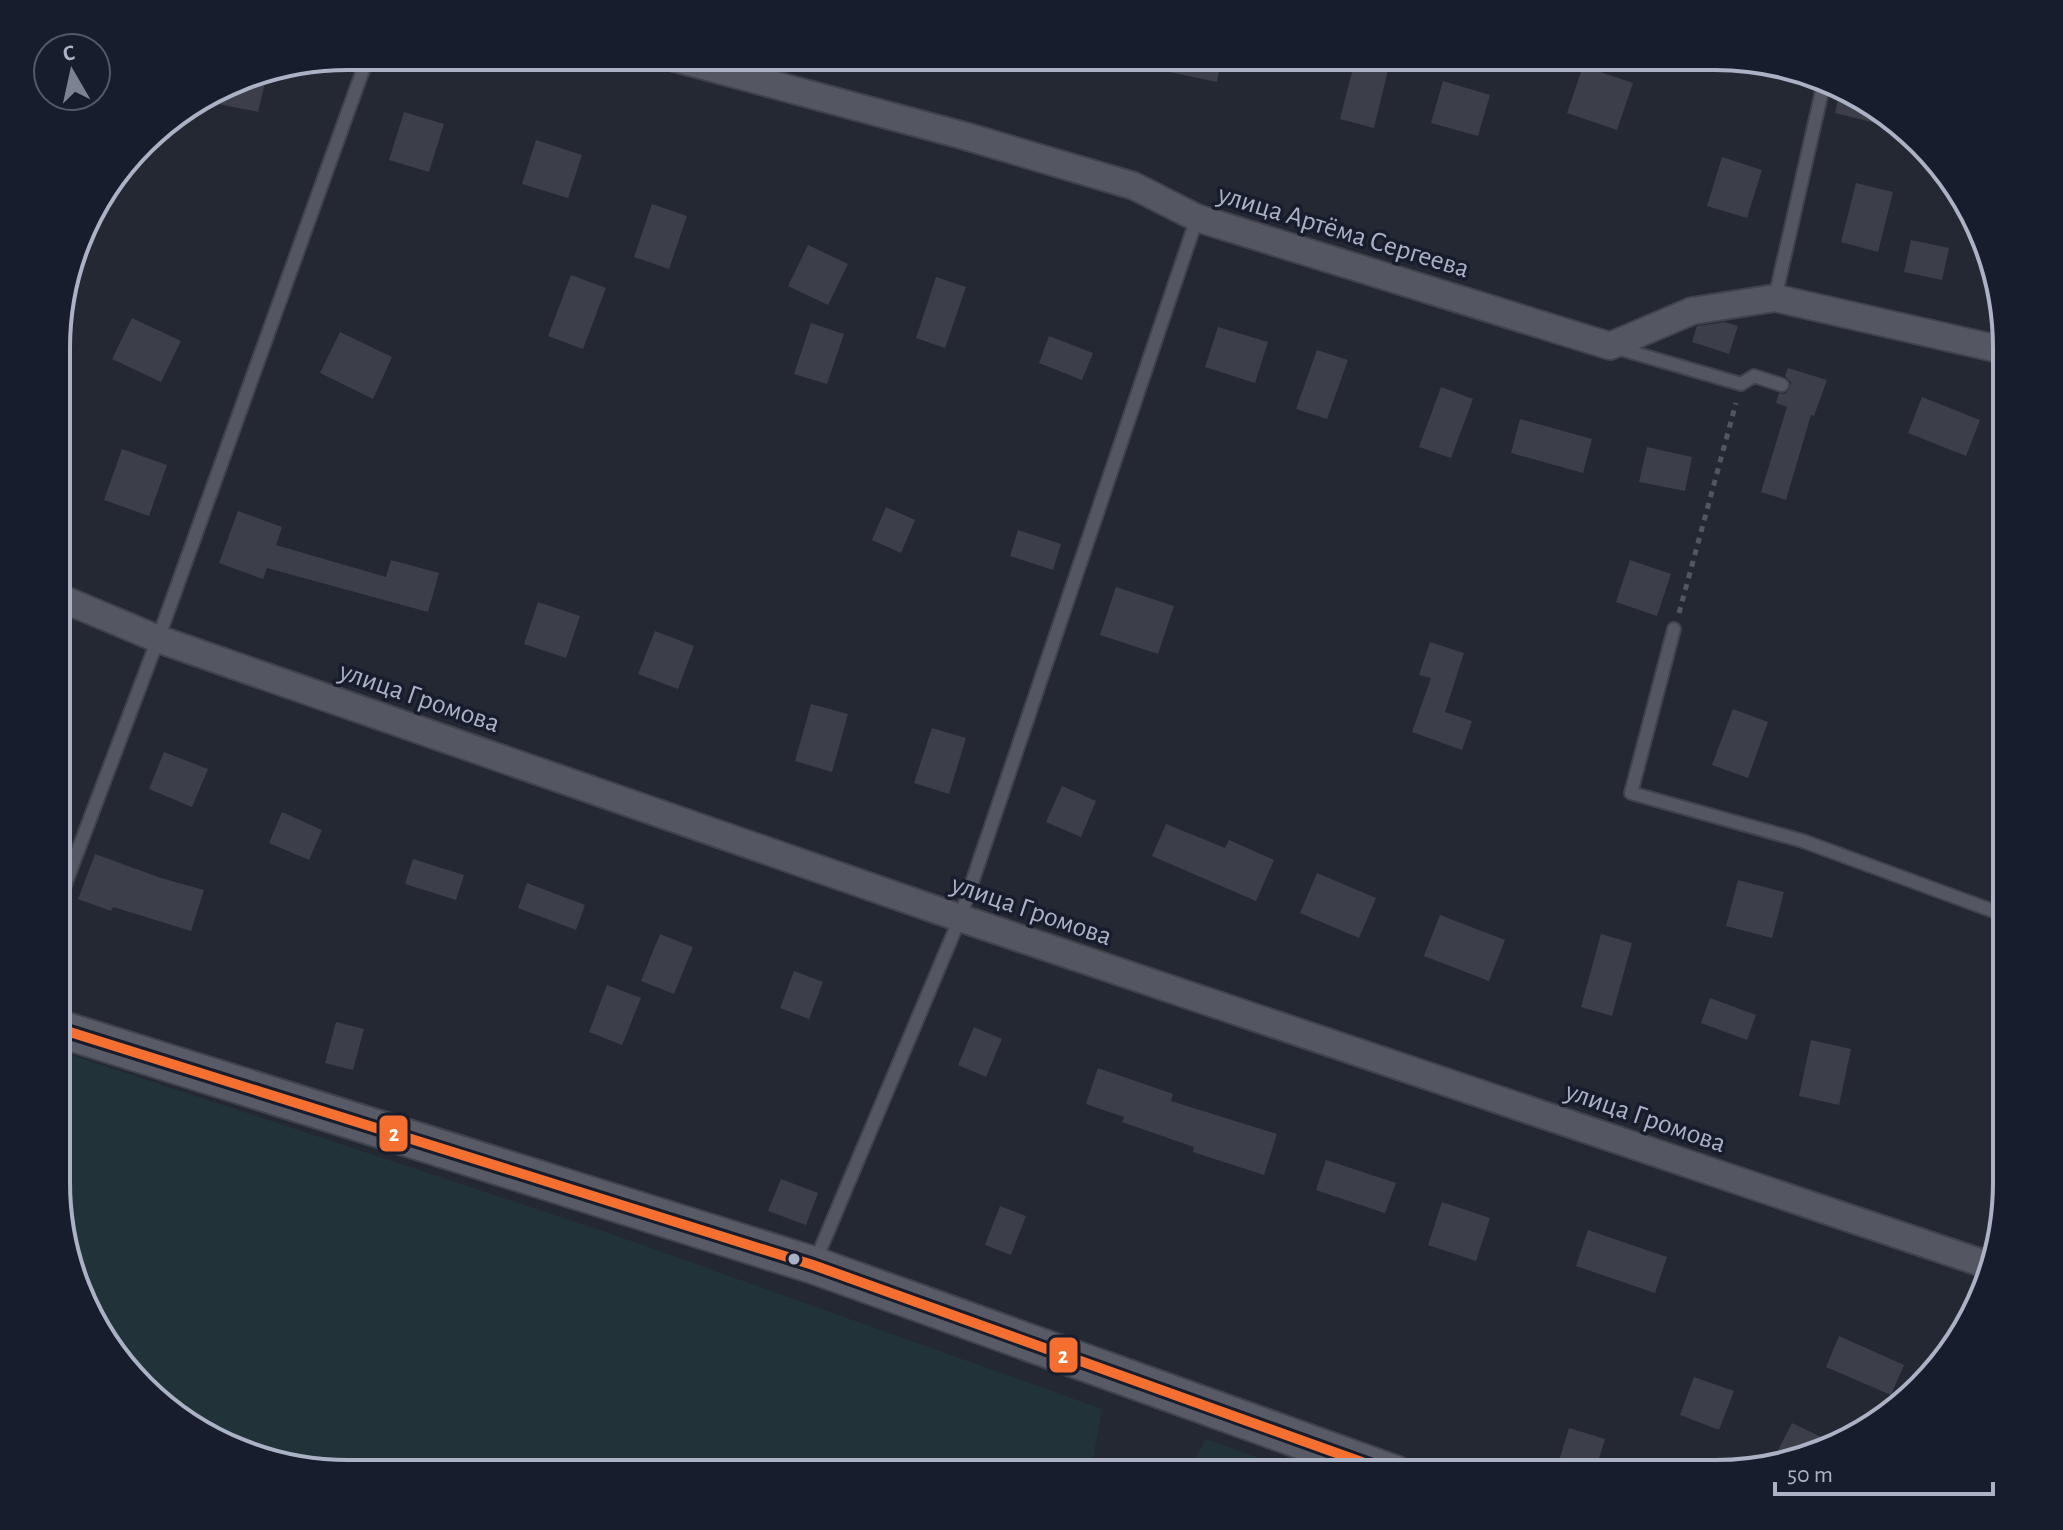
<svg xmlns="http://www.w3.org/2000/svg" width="2063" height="1530" font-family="'Alegreya Sans',sans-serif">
<rect width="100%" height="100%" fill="#242832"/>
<path fill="#213238" d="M 57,1050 L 606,1232 L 1102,1409 L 1093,1459 L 1130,1474 L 329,1473 L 237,1452 L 156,1402 L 86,1312 L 57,1202 Z
M 1206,1439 L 1303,1474 L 1186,1474 Z"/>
<path fill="#3c3f49" d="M 1147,56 L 1222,56 L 1217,82 L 1146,67 Z
M 1356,56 L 1390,62 L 1374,128 L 1340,119 Z
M 1583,66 L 1633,83 L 1617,130 L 1567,113 Z
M 243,78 L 265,83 L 258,112 L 203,101 Z
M 1443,81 L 1490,95 L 1478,136 L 1431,123 Z
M 1841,87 L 1902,125 L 1900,129 L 1835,113 Z
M 404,112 L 444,124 L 429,172 L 389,160 Z
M 536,140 L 582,155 L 568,198 L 522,184 Z
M 1722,157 L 1762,170 L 1747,218 L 1707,206 Z
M 1856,183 L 1893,192 L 1878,252 L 1841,242 Z
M 652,204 L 687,216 L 669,269 L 634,257 Z
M 1911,240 L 1949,248 L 1942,280 L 1904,272 Z
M 808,245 L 848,264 L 828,305 L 788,286 Z
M 571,275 L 606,288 L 583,349 L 548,336 Z
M 936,277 L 966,287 L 945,348 L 916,338 Z
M 132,318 L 181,341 L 161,382 L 112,359 Z
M 1725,322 L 1738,326 L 1729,354 L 1692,342 L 1697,326 Z
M 811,323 L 844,334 L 827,384 L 794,374 Z
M 1218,327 L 1268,342 L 1255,383 L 1205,367 Z
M 340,332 L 392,357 L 373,399 L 320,373 Z
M 1049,336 L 1093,353 L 1082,380 L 1039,363 Z
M 1317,350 L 1348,360 L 1327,419 L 1296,409 Z
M 1788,368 L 1827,380 L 1814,416 L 1811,415 L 1786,500 L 1761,492 L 1787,407 L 1776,403 L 1779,393 L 1785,394 L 1790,388 L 1791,382 L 1785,376 Z
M 1441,387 L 1473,399 L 1451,458 L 1419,447 Z
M 1922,397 L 1980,420 L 1966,456 L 1908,433 Z
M 1520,419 L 1592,439 L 1583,473 L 1511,453 Z
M 1647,447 L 1692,457 L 1685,491 L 1639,482 Z
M 122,449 L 167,465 L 149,516 L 104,500 Z
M 886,507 L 915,520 L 901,553 L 872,540 Z
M 238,511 L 282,527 L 276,545 L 386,577 L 391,560 L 439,573 L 428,612 L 267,568 L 263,579 L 219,563 Z
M 1018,530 L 1061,544 L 1053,570 L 1010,556 Z
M 1630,560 L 1671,574 L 1657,616 L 1616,602 Z
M 1116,587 L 1174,606 L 1158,654 L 1100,635 Z
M 538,602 L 580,616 L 566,658 L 524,644 Z
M 655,631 L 694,646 L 678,689 L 638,674 Z
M 1430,642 L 1464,653 L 1445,712 L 1472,721 L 1462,750 L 1412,732 L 1431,678 L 1419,675 Z
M 811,704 L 848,714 L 832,772 L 795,761 Z
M 1733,709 L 1768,722 L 1748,778 L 1712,765 Z
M 932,728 L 966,738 L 949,794 L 914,783 Z
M 164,752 L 208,769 L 192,807 L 149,789 Z
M 1062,786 L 1096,801 L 1081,837 L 1046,822 Z
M 282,812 L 322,830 L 309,860 L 269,843 Z
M 1166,824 L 1225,848 L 1229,840 L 1274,860 L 1256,901 L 1152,856 Z
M 95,854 L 161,878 L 204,890 L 191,931 L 113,907 L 111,911 L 78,899 Z
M 413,859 L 464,875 L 456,900 L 405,884 Z
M 1317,873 L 1376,898 L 1359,938 L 1300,913 Z
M 1738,880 L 1784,892 L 1772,938 L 1726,926 Z
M 527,883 L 585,905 L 576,930 L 518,908 Z
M 1440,915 L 1505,940 L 1489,981 L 1424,956 Z
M 660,934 L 693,947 L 674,994 L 641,981 Z
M 1601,934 L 1632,943 L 1612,1016 L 1581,1007 Z
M 794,971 L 823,982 L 809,1019 L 780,1008 Z
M 607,985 L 641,998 L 622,1045 L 589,1032 Z
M 1710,998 L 1756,1015 L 1747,1040 L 1701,1023 Z
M 336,1022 L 364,1029 L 353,1070 L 325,1063 Z
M 974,1027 L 1002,1039 L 986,1077 L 958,1065 Z
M 1811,1040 L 1851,1049 L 1839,1105 L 1799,1096 Z
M 1098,1068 L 1173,1094 L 1171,1101 L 1277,1134 L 1264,1175 L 1193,1152 L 1194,1147 L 1122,1122 L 1124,1117 L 1086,1104 Z
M 1326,1160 L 1396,1183 L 1385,1213 L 1316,1190 Z
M 781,1179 L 818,1193 L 806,1225 L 768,1211 Z
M 1442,1202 L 1490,1218 L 1476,1261 L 1428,1245 Z
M 1000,1206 L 1026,1216 L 1011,1255 L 985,1245 Z
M 1588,1230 L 1667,1257 L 1655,1293 L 1576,1266 Z
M 1839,1336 L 1904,1365 L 1891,1395 L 1826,1367 Z
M 1694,1377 L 1734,1391 L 1719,1430 L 1680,1415 Z
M 1792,1423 L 1838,1445 L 1773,1460 Z
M 1569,1428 L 1605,1439 L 1594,1474 L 1568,1474 L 1556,1470 Z"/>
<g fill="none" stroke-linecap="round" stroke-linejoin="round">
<g stroke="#40434b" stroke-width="16">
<path id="lane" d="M 1775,298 L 1825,78
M 1617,348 L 1741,384 L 1754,376 L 1782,385
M 1674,629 L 1631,793 L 1803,841 L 2007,916
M 57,906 L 158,639 L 368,56
M 815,1262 L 960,918 L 1197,218"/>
</g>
<g stroke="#40434b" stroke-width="30">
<path id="street" d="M 667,56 L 965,136 L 1134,186 L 1197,218 L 1610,346 L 1692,311 L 1775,298 L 2007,351
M 58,597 L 158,639 L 960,918 L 1991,1266"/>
</g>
<g stroke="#40434b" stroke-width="40">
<path id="secondary" d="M 57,1028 L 813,1265 L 1395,1474"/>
</g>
<path stroke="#52565e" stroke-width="5" stroke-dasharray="6 6" stroke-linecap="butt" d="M 1679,613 L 1736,403"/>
<use href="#lane" stroke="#545762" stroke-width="12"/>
<use href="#street" stroke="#545762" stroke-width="26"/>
<use href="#secondary" stroke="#585b66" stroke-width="36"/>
<g stroke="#181d2d" stroke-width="16">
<path id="bus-1" d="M 57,1028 L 813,1265 L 1395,1474"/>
</g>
<use href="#bus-1" stroke="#f46f30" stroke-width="10"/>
</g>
<circle fill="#acb2c6" stroke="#181d2d" stroke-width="3" cx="794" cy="1259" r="7"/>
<g text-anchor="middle" stroke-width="7" stroke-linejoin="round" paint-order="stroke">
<g font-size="28" fill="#acb2c6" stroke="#181d2d">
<text transform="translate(1344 230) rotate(17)" y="10">улица Артёма Сергеева</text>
<text transform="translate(420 696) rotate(19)" y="10">улица Громова</text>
<text transform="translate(1032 909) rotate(19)" y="10">улица Громова</text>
<text transform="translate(1646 1116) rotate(19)" y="10">улица Громова</text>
</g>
</g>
<path d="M0 0H2063V1530H0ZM348 70H1715A278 278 0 0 1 1993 348V1182A278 278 0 0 1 1715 1460H348A278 278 0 0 1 70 1182V348A278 278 0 0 1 348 70Z" fill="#181d2d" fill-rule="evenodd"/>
<path fill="none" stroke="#acb2c6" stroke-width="4" d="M348 70H1715A278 278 0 0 1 1993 348V1182A278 278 0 0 1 1715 1460H348A278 278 0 0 1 70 1182V348A278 278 0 0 1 348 70Z"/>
<g stroke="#181d2d" stroke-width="3">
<rect x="378" y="1114" width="31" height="39" rx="8" fill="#f46f30"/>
<rect x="1048" y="1336" width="31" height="38" rx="8" fill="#f46f30"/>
</g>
<g font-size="22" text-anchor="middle" font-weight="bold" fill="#fff">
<text x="394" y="1141">2</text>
<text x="1063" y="1363">2</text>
</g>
<g transform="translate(72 72) rotate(351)"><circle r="38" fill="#181d2d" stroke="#53596a" stroke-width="2"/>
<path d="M0-6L14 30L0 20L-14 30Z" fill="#7c8292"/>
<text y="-12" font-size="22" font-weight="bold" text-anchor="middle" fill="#acb2c6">С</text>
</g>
<path d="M1775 1482v12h218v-12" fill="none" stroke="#acb2c6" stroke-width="4"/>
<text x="1787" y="1482" font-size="24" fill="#acb2c6" stroke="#181d2d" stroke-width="6" paint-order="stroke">50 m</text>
</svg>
